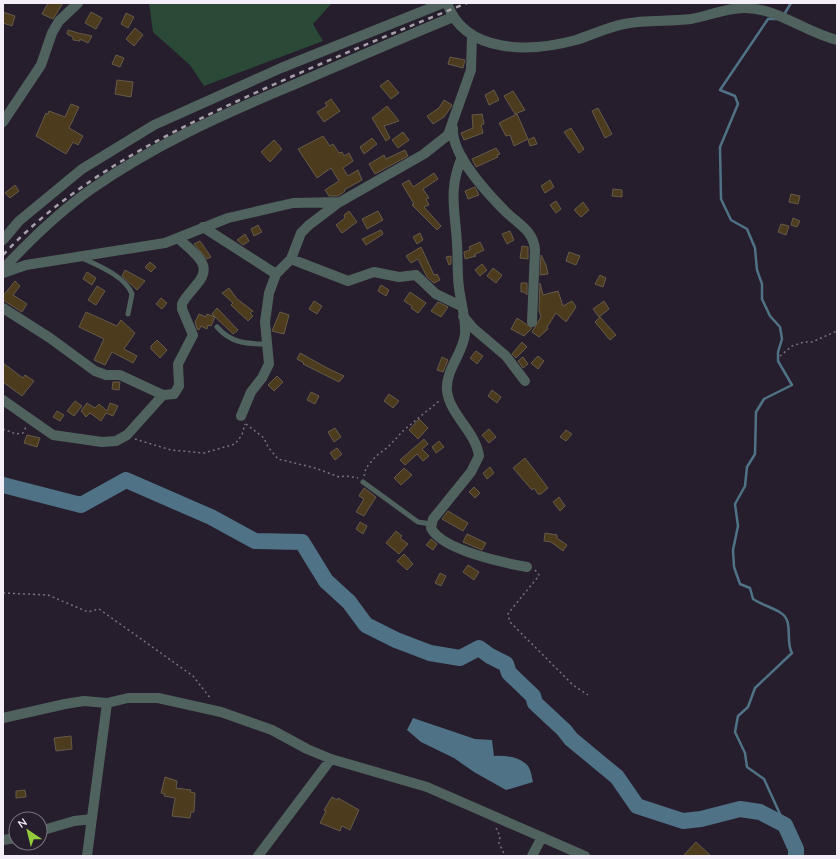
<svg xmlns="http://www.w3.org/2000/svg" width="840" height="859" font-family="Quicksand,sans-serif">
<rect width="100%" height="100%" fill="#261e2c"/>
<path fill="#2a4a37" d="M 149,3 L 331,3 L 331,4 L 313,24 L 323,41 L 204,86 L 190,65 L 153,32 Z"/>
<path fill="#507287" d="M 413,718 L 475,739 L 492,740 L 494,756 C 506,755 520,757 528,766 C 531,770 532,778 533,782 L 506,790 L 474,772 L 454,758 L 421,742 L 407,730 Z"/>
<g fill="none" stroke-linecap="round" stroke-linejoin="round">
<path stroke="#507287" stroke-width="2.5" d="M 785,13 L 791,3
M 777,19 L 768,19 L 720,90 L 735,96 L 738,104 L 720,147 L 721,199 L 731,220 L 747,229 L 755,248 L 757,270 L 762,284 L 762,299 L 770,316 L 780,327 L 782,339 L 778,352 L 778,361 L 792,385 L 764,399 L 756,412 L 755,454 L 747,467 L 745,486 L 735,504 L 738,526 L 733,550 L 734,567 L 740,584 L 750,588 L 753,599 C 762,605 772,607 781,613 C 794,621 785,642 792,653 L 755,688 L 748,707 L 738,716 L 735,732 L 745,753 L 747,767 L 764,779 L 785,825"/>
<path stroke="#507287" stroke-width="16" d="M 3,485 L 81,505 L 126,480 L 211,517 L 255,541 L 302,542 L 326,581 L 349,602 L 366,625 L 396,640 L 430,653 L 460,658 L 479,648 L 490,656 L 506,664 L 509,673 L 533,696 L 535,703 L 564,730 L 571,739 L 617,777 L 637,806 L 683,821 L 701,819 L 740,809 L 760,812 L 785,825 L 796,849 L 796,856"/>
</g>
<path fill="#4c3b1d" stroke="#655a4a" d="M 48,3 L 63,3 L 53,19 L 42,14 Z
M 3,12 L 15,16 L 12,26 L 3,23 Z
M 91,12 L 102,18 L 96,29 L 85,23 Z
M 126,13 L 134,17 L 128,28 L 121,24 Z
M 135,28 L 143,35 L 134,46 L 126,39 Z
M 68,30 L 78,33 L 92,36 L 88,43 L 80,39 L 80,41 L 73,40 L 73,37 L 67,34 Z
M 116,55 L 124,58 L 120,67 L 112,64 Z
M 450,57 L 465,60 L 463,68 L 448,64 Z
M 117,80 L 133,82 L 131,97 L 115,94 Z
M 388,80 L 399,93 L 391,99 L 380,86 Z
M 494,90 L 499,100 L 489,105 L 485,95 Z
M 513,91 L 525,110 L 515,114 L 504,96 Z
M 331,99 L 340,111 L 324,122 L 317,112 L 327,106 L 325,103 Z
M 444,100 L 452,105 L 451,107 L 444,117 L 433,124 L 427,116 L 439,108 Z
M 71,104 L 79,107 L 69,128 L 83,136 L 78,145 L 73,142 L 66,154 L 36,136 L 46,113 L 48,114 L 49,111 L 65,117 Z
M 387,106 L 399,121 L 384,126 L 390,138 L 386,141 L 372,118 Z
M 598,108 L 612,134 L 605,138 L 592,111 Z
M 482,114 L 484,124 L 481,125 L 483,133 L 464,140 L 461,133 L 473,128 L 472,115 Z
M 517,114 L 528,139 L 514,146 L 510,135 L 506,136 L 499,123 Z
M 571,128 L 584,149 L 579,153 L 564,132 Z
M 403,132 L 409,140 L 398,148 L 392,140 Z
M 323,136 L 330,146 L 333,144 L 339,153 L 342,152 L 344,156 L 349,153 L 353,161 L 343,168 L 348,176 L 358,170 L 362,180 L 344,190 L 345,191 L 338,196 L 329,196 L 325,190 L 339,181 L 331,168 L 317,178 L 298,149 Z
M 534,137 L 537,144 L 530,146 L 528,140 Z
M 372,138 L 377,144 L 364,154 L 360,147 Z
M 274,140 L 282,149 L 270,162 L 261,152 Z
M 496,148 L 500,154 L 497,155 L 498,157 L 476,167 L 472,159 Z
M 405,150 L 408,156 L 375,174 L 369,164 L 384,155 L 386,159 Z
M 434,173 L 438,179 L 423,189 L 429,198 L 426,199 L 429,205 L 424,207 L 441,226 L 437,230 L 412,205 L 414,204 L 402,184 L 409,180 L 413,187 Z
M 550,180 L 554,187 L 545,193 L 541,186 Z
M 15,185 L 19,191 L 10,198 L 5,193 Z
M 475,187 L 479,195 L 468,199 L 465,191 Z
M 613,189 L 622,190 L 622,197 L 612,196 Z
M 791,194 L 800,196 L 798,204 L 789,202 Z
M 556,201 L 561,209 L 556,213 L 550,205 Z
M 583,202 L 589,210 L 581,217 L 574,210 Z
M 349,211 L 357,222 L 342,233 L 336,225 L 345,218 L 344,215 Z
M 378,211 L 383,220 L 367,229 L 362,219 Z
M 793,218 L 800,221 L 797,227 L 791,225 Z
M 781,224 L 789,226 L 786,235 L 778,232 Z
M 258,225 L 262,232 L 254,236 L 251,229 Z
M 381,230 L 383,234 L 366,245 L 362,239 Z
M 510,231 L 514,240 L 507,244 L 502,234 Z
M 420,233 L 423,240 L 417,244 L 413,237 Z
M 245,234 L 249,241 L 243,245 L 237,240 Z
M 200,241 L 211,257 L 207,259 L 194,244 Z
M 480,242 L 484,250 L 474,255 L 476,256 L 465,259 L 464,252 L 470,250 L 469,247 Z
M 522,246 L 528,247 L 528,259 L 520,258 Z
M 421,247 L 434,275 L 437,274 L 440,280 L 434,283 L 427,277 L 418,259 L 411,263 L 406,256 Z
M 569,252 L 580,256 L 576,265 L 566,261 Z
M 541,255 L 546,265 L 548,274 L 540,275 Z
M 451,256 L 451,264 L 449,265 L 446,257 Z
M 150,262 L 156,267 L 151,272 L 145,267 Z
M 482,264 L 487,270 L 480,276 L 475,270 Z
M 493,268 L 502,275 L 496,283 L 487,276 Z
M 125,270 L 145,281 L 137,290 L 122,276 Z
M 87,272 L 96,278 L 92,285 L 83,279 Z
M 600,275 L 606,278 L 603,287 L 595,284 Z
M 15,281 L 20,286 L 13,295 L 27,304 L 22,312 L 3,300 L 3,296 Z
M 521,283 L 527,283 L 527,295 L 524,292 L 521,292 Z
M 540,283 L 543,295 L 558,291 L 563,306 L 572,301 L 576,307 L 566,322 L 556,313 L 547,327 L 548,329 L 539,337 L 532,332 L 541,317 L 539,310 Z
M 381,285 L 389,290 L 386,296 L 378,291 Z
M 97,286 L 105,291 L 96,305 L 88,300 Z
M 229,288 L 237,299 L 253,311 L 250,313 L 253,316 L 248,321 L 231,305 L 233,303 L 222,293 Z
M 410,292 L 426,303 L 418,313 L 411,308 L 412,306 L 404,301 Z
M 161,298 L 167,303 L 162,309 L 156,304 Z
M 314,301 L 322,306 L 317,314 L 309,309 Z
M 604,301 L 609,309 L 599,317 L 593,309 Z
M 438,302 L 448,307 L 441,317 L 431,311 Z
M 217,308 L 238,330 L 233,334 L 212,314 Z
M 86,312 L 117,326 L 121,320 L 135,333 L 124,349 L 137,356 L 133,363 L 112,352 L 105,365 L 94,360 L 104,339 L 79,327 Z
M 280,312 L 289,315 L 284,334 L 272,331 Z
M 199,314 L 206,317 L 207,314 L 215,317 L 211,326 L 208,325 L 207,329 L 201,326 L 199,330 L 197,329 L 195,322 Z
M 600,317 L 616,335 L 610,340 L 595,322 Z
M 517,318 L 532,328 L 524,336 L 511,329 Z
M 157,340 L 167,350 L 160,358 L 151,349 L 151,346 Z
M 522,342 L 527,347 L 516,358 L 512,354 Z
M 476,351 L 483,356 L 477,364 L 470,358 Z
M 300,353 L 329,369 L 344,376 L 339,382 L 303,364 L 304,363 L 297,359 Z
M 538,356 L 544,361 L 538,369 L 531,363 Z
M 442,357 L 448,360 L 443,372 L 437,370 Z
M 523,357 L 528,364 L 523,368 L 518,361 Z
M 3,363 L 23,378 L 25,375 L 34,381 L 22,396 L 3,382 Z
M 277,376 L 283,382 L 274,391 L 268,385 Z
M 113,382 L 120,382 L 119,390 L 112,389 Z
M 492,390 L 501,397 L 497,403 L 488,396 Z
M 311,392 L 319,396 L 315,404 L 307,400 Z
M 389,394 L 399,401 L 393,408 L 384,401 Z
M 75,401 L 82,406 L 74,416 L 67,411 Z
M 87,403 L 95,408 L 99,404 L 107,411 L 110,403 L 118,406 L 113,416 L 106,413 L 101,421 L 90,413 L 86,417 L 81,411 Z
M 57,411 L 64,415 L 60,421 L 53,417 Z
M 419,419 L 428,428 L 418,439 L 409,430 Z
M 335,428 L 341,437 L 334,442 L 328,432 Z
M 489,429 L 496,437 L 489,443 L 482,435 Z
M 566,430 L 572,434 L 566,441 L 560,437 Z
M 27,435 L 40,438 L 37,447 L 24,443 Z
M 424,439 L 428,444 L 422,449 L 429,456 L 423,461 L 417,454 L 405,465 L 400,460 Z
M 439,441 L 444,447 L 436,453 L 432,447 Z
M 337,448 L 342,454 L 335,460 L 330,453 Z
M 525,458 L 548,488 L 541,494 L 538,494 L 534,488 L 532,490 L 513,468 Z
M 490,467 L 494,473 L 487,479 L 483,473 Z
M 404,468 L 412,475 L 401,485 L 394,478 Z
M 474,487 L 480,493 L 475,498 L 469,492 Z
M 364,488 L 376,497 L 364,516 L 356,512 L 364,499 L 359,496 Z
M 559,497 L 565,506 L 560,511 L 553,502 Z
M 448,511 L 468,523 L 463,531 L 442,519 Z
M 360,522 L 367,526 L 363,534 L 356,529 Z
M 396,531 L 402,536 L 400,538 L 408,544 L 399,554 L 386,543 Z
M 545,533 L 557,535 L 557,538 L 567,545 L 563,551 L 551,542 L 544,541 Z
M 467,534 L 486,543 L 482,550 L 463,542 Z
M 431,539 L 437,544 L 433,550 L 426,545 Z
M 404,554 L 413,564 L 407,570 L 397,561 Z
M 468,565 L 479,572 L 474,580 L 463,572 Z
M 440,573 L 446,576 L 441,586 L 435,583 Z
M 71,736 L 72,749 L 56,751 L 54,738 Z
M 165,777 L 177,781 L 176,788 L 191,790 L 190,792 L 195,793 L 194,812 L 191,812 L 190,818 L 172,816 L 175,798 L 164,796 L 165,794 L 161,793 Z
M 25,790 L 26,797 L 16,798 L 16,791 Z
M 332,797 L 337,800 L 338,798 L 359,810 L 350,830 L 342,826 L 340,831 L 320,823 L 326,811 L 324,810 Z
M 696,842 L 711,856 L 683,856 Z"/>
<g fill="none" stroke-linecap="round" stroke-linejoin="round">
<path stroke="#78707d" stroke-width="1.5" stroke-dasharray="2 3" stroke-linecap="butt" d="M 780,356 L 792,346 L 804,342 L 812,342 L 837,331
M 246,424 L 264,438 L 268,447 L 278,459 L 315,468 L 339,477 L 346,476 L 358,478
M 3,429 L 16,434 L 23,433 L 26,427
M 135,439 L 171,450 L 204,453 L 235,444 L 242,435 L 245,424
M 364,476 L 366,468 L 376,456 L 388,447 L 404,430 L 439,401
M 535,570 L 539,575 L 538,577 L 510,611 L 508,614 L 510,622 L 573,685 L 588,695
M 3,593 L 48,595 L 88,612 L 99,609 L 193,676 L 211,699
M 496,828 L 500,836 L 499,843 L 505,856"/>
<path stroke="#50625d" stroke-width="5" d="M 82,258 C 99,266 125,276 132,294 L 128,314
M 217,327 C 231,343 246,344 266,344
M 363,482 L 418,522 L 431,524"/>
<path stroke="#50625d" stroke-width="10" d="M 3,122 L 41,65 L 52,33 L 59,21 L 78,3
M 453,128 C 451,154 488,194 506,212 C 518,224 534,231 535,250 L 532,322
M 462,157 C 448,190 455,209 457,243 C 458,258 457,273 459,288 C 461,303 466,319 465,334 C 463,354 445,370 447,391 C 450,415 476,432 479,456 L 471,472 L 433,519 L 431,528 C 442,550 504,563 527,567
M 203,227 L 276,274
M 3,240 L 19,221 L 82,169 L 154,125 L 281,68 L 443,3
M 291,259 L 348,281 L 374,272 L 399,277 L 416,275 L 436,294 L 461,306
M 3,269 C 31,239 60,211 93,188 C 153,146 219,116 286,88 C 342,64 397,40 453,17
M 3,273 L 26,265 L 165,243 L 228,218 L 293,203 L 340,202 L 424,154 L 448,135 L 471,70 L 472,36
M 3,308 L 50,338 L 95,371 L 106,375 L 120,375 L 163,395 L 174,394 L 179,386 L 178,364 L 193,335 L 182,309 L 182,304 C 185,297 192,291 197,284 C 215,264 193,253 178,238
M 463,316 L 473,328 L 506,356 L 525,381
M 3,400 L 53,435 L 102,442 L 116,441 L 127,435 L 163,395
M 241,416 L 251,392 L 262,378 L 269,364 L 265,322 L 269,293 L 276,274 L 291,259 L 301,233 L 309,225 L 338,203
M 3,718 L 65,704 L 84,701 L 107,703 L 128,698 L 158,698 L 221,712 L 272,730 L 307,749 L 331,759 L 427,787 L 585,856
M 40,831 L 74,821 L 92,819
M 3,840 L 16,838
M 87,856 L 107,703
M 258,856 L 331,759
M 532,856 L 542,837"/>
<path stroke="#50625d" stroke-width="10" d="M 447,3 C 465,55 532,52 576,40 C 592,35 608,27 624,24 C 646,19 669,22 691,19 C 708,16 726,8 744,8 C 778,8 804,32 837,40"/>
<path stroke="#a8a1ac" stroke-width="2.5" stroke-dasharray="5 5" stroke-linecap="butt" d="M 3,255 C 76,177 171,131 266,88 C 333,58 400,30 467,3"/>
</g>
<rect width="840" height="859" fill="none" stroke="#f4eef8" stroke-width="8"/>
<g transform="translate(28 831) rotate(325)"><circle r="19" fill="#261e2c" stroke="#78717e"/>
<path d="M0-3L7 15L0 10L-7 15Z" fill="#94cc3b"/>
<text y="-6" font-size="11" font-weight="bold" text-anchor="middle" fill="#f4eef8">N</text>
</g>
</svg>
